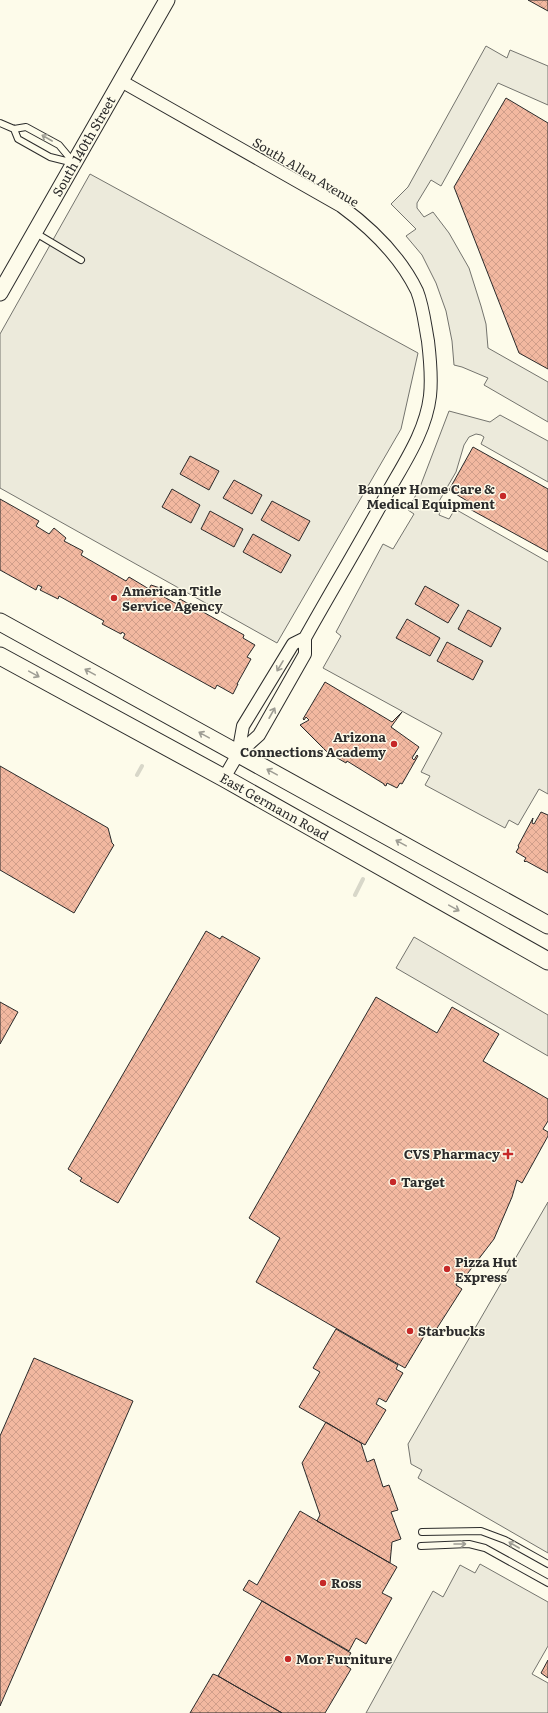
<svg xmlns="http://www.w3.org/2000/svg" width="548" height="1713" font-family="Literata,serif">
<defs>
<pattern id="building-cross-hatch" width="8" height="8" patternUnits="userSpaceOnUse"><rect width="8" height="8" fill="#f2b8a0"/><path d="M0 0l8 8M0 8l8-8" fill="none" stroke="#d09e8a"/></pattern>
</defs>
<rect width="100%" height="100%" fill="#fdfbea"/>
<path fill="#eceadb" stroke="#74746e" d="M 486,46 L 507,58 L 510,50 L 548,66 L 548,105 L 498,83 L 441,186 L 431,180 L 417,203 L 417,208 L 424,217 L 433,212 L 449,233 L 469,268 L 481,306 L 486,324 L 488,348 L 548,382 L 548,422 L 484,385 L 488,378 L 462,367 L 454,365 L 452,341 L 446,311 L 436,283 L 422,255 L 406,236 L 416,229 L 391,204 L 408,187 Z
M 90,174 L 418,353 L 401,429 L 277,643 L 0,488 L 0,334 Z
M 449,411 L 490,422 L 500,415 L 548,441 L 548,482 L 481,444 L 484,437 L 481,435 L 476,434 L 469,437 L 464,445 L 456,472 L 438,503 L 440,511 L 439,515 L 449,519 L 455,509 L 548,562 L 548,794 L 539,789 L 518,825 L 509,820 L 505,828 L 425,785 L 430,776 L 421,772 L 442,733 L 323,668 L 341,636 L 336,632 L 383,544 L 393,549 L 414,514 L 408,510 L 420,487 Z
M 414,937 L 548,1015 L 548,1056 L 396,968 Z
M 548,1202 L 548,1553 L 418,1478 L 422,1470 L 411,1464 L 408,1444 Z
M 480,1564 L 548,1602 L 548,1646 L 532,1674 L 548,1683 L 548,1713 L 366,1713 L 433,1591 L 443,1597 L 460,1565 L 475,1573 Z"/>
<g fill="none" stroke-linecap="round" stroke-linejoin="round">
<path stroke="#d8d7c9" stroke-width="4" d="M 137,775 L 142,766
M 355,895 L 363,879"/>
</g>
<path fill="url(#building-cross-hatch)" stroke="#2b2b2b" d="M 528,0 L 548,0 L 548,11 Z
M 506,98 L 548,123 L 548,369 L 519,353 L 454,187 Z
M 473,447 L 548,489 L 548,552 L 466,507 L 469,502 L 449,490 Z
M 190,456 L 219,471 L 209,490 L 180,474 Z
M 234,480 L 262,495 L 252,514 L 223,498 Z
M 172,489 L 200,505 L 191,523 L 162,507 Z
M 0,499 L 39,521 L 36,526 L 49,534 L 54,528 L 66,538 L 64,541 L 83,551 L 81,555 L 126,581 L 129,577 L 149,589 L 151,585 L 166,590 L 164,597 L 177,604 L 180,599 L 244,635 L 243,638 L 255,645 L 247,657 L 251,659 L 237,684 L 238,684 L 233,694 L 217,685 L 215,689 L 123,638 L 125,634 L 122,632 L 121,634 L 102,624 L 104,621 L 59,596 L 58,599 L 40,590 L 42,587 L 38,585 L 36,590 L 0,570 Z
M 272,501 L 310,521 L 299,541 L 261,520 Z
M 210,511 L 243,529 L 234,547 L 201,529 Z
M 253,534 L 291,555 L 281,573 L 243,552 Z
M 425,586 L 459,605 L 448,623 L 415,604 Z
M 468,610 L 501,628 L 491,647 L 458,629 Z
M 407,619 L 440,638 L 430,656 L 396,638 Z
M 447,642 L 483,661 L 473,680 L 437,661 Z
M 325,682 L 392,722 L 402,712 L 391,727 L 419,747 L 412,758 L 414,760 L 417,755 L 418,756 L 402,784 L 400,783 L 397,788 L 387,783 L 386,786 L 384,785 L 384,784 L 347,761 L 346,763 L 327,752 L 300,725 L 309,720 L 306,717 L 304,720 L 303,719 Z
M 0,766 L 108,828 L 112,843 L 114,845 L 74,913 L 0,870 Z
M 541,812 L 548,815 L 548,873 L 526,861 L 525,862 L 524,861 L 526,858 L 516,852 L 519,847 L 518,846 L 533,818 L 532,823 L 534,824 Z
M 206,931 L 220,939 L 222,936 L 260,958 L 118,1203 L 80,1181 L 82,1178 L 68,1169 Z
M 376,997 L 437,1033 L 452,1007 L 499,1034 L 483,1061 L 548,1099 L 548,1121 L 543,1129 L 548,1132 L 548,1136 L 522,1183 L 517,1180 L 512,1197 L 494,1239 L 461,1282 L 458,1281 L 456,1285 L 462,1289 L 432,1336 L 426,1333 L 405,1368 L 256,1282 L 280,1238 L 249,1218 Z
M 0,1002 L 18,1012 L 0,1044 Z
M 336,1329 L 398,1365 L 396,1369 L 403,1373 L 386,1402 L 379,1398 L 376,1404 L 386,1410 L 365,1445 L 299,1407 L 320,1372 L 313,1368 Z
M 34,1358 L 133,1401 L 0,1706 L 0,1436 Z
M 326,1422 L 361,1443 L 367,1462 L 374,1459 L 383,1487 L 389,1485 L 398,1510 L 391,1512 L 401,1539 L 392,1542 L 390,1563 L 317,1521 L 320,1515 L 302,1463 Z
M 300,1511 L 397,1567 L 382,1593 L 392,1598 L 366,1644 L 356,1638 L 349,1651 L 243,1590 L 249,1580 L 257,1585 Z
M 262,1601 L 351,1653 L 344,1664 L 351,1669 L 325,1713 L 282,1713 L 218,1676 Z
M 548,1660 L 548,1678 L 541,1673 Z
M 213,1674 L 218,1676 L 282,1713 L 190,1713 Z"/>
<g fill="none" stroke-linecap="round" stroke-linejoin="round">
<g stroke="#2b2b2b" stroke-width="8">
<path id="service" d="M 0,123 L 14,129 L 26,127 L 59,145 L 74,163
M 14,129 L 18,139 L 50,157 L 74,163
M 34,232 L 81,260
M 422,1532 L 481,1531 L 505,1540 L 548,1564
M 421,1546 L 469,1544 L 485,1548 L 548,1583"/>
</g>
<g stroke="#2b2b2b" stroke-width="14">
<path id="minor" d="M 121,81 L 341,206 C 371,228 400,256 417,291 C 423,306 425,325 428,341 C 430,358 432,378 430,396 C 426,430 406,460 389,490 C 362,540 333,588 305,638 L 305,654 L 259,735 L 238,754 L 224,778
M 238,754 L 243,726 L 293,644 L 305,638"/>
</g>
<g stroke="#2b2b2b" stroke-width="17">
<g id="tertiary">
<path id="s1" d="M 0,293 L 167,0"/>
</g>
</g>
<g stroke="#2b2b2b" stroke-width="19">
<g id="secondary">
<path d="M 0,622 L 548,925"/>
<path id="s2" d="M 0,656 L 224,778 L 548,961"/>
</g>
</g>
<use href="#service" stroke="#fdfbea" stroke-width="6"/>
<use href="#minor" stroke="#fdfbea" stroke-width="12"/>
<use href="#tertiary" stroke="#fdfbea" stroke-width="15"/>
<use href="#secondary" stroke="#fdfbea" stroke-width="17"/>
</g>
<defs><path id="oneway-shaft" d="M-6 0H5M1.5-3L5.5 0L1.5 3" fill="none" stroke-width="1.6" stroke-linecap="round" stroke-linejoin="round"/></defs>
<g stroke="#9e9d94">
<use href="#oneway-shaft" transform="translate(47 138) rotate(-150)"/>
<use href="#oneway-shaft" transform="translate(280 666) rotate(121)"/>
<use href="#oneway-shaft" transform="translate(90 672) rotate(-151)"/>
<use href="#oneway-shaft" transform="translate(34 674) rotate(29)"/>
<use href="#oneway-shaft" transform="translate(272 713) rotate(-61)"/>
<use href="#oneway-shaft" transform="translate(204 735) rotate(-151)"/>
<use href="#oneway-shaft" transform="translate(272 772) rotate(-151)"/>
<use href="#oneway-shaft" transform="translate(401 843) rotate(-151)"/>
<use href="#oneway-shaft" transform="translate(454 908) rotate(29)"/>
<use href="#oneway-shaft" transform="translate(460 1544)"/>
<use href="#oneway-shaft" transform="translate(514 1545) rotate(-150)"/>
</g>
<g fill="#c62828" stroke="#fdfbea" stroke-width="1.5">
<circle cx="503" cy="496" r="4"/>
<circle cx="114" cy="598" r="4"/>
<circle cx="394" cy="744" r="4"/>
<path d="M506 1148h4v4h4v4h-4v4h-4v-4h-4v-4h4z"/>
<circle cx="393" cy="1182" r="4"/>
<circle cx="447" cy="1269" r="4"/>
<circle cx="410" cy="1331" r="4"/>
<circle cx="323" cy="1583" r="4"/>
<circle cx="288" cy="1659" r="4"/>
</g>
<g text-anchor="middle" stroke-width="3" stroke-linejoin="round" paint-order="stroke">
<g font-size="13" fill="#2b2b2b" stroke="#fdfbea">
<text dy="5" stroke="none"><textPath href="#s1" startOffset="169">South 140th Street</textPath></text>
<text transform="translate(306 172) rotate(31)" y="5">South Allen Avenue</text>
<text dy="5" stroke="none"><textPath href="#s2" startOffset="313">East Germann Road</textPath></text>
</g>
<g font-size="13" font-weight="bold" fill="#2b2b2b" stroke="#fdfbea" text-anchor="start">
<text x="495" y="494" text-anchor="end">Banner Home Care &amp;<tspan x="495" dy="15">Medical Equipment</tspan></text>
<text x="122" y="596">American Title<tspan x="122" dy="15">Service Agency</tspan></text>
<text x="386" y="742" text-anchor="end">Arizona<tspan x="386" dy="15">Connections Academy</tspan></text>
<text x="500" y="1159" text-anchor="end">CVS Pharmacy</text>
<text x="401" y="1187">Target</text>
<text x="455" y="1267">Pizza Hut<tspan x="455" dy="15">Express</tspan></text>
<text x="418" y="1336">Starbucks</text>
<text x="331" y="1588">Ross</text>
<text x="296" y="1664">Mor Furniture</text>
</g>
</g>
</svg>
